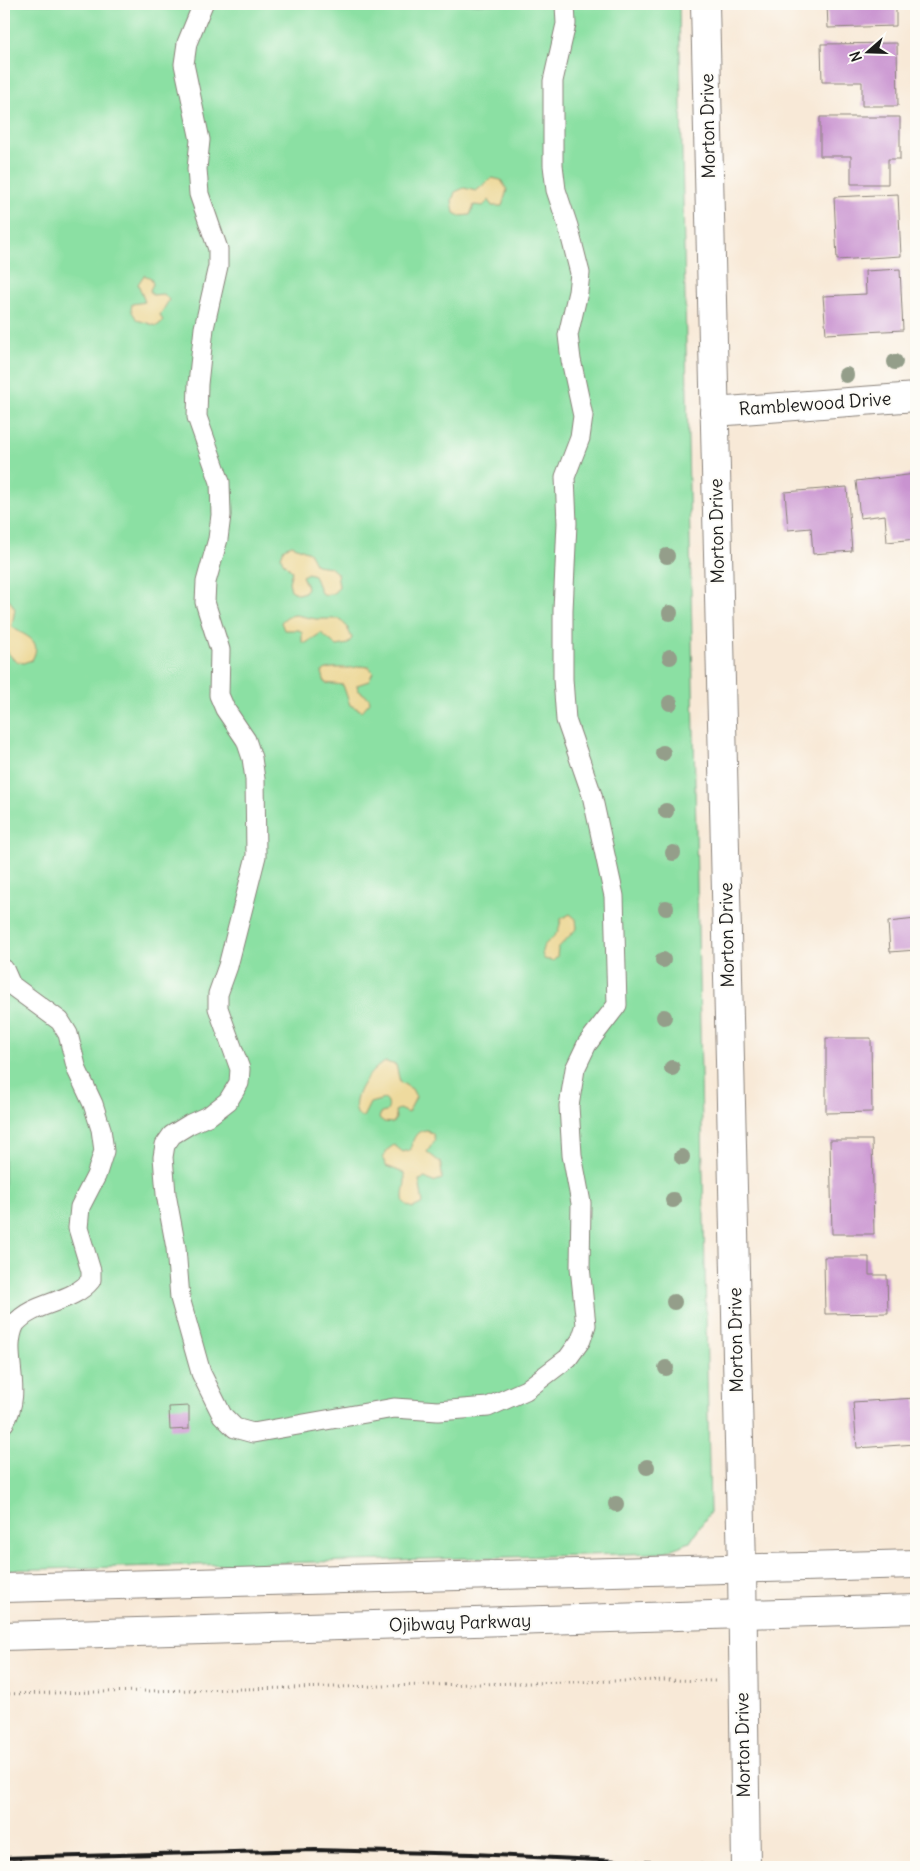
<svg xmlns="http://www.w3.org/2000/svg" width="920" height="1871" font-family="Delius,sans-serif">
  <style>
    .green { fill: #8be0a3; stroke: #547e60 }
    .sand { fill: #eeda9e; stroke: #857b5d }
    .building { fill: #c993d0 }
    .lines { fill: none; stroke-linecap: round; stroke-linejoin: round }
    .lane-casing { stroke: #8a827a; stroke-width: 21 }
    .street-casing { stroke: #8a827a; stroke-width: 30 }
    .secondary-casing { stroke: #8a827a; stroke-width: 30 }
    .path { stroke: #8a827a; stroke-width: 3; stroke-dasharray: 1 4; stroke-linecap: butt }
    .lane { stroke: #fff; stroke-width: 19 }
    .street { stroke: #fff; stroke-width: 28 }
    .secondary { stroke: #fff; stroke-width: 28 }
    .rail { stroke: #1c1c1c; stroke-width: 4 }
    .tree { fill: #949e8a }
    .labels { text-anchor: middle; stroke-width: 4; stroke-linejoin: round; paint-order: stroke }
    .street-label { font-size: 18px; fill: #1c1c1c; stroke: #fdfcf7 }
  </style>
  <rect width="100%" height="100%" fill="#fdfcf7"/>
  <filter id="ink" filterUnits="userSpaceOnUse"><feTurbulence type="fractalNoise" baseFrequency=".02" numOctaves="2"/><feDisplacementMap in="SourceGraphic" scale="10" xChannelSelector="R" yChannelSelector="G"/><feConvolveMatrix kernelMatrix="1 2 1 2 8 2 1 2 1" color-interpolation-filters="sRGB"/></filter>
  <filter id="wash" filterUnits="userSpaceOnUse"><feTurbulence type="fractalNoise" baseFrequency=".0096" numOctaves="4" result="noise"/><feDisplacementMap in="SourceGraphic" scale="20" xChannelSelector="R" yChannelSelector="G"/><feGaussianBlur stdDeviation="1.12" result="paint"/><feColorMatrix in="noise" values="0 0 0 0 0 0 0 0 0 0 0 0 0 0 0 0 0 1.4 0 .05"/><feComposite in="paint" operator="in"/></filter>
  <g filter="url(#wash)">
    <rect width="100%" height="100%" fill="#f8e9d7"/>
    <path class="green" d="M4 4H679L710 1512 690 1542 662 1553 4 1570Z"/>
    <g class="sand">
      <path d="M492 178 501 180 507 190 502 206H492L489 200 483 206 474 205 470 215 460 216 454 213 452 201 455 192 464 188 476 191Z"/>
      <path d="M144 275 151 278 153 284 150 290 152 295 164 294 169 300 160 315 163 321 157 326 137 320 131 310 132 304 145 302 138 284Z"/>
      <path d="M292 545 309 552 316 565 330 567 337 573 339 586C336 593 329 597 321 593L314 575 308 573 302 576 307 587 305 592 298 594 291 590 289 582 292 571 283 562 281 557 284 548Z"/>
      <path d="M4 579 7 596 15 609 12 626C20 636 45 637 32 660L23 663 15 661 4 648Z"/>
      <path d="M296 615 316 619H340L347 627 352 638 348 644 337 646 321 633 306 643 302 642V632L299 630H284L281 622 288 616Z"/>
      <path d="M360 666 369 667 373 672 369 681 357 685 358 690 369 698 370 702 362 711 350 705 343 685 325 683 322 672C329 664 348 671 360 666Z"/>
      <path d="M570 914 576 919 577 928 558 948 557 957 553 961 544 959C538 946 548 943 555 935 559 931 560 925 561 919Z"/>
      <path d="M386 1062 396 1065 400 1082 412 1089 416 1097 408 1113 399 1109 395 1111 396 1118 393 1123 384 1122 379 1118 381 1113 386 1112C390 1108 389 1101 384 1099L370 1103 363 1117 359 1116C346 1101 372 1066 386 1062Z"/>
      <path d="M427 1130 433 1134 435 1140 427 1152 441 1163 442 1179 433 1182 425 1178 419 1180 423 1203 413 1208C394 1203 409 1186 404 1173L386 1166 383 1159 387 1150 394 1145 403 1152 410 1150C413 1140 415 1130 427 1130Z"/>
    </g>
    <g id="blocks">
      <g class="building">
        <path d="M827 4H896V26L828 28Z"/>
        <path d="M897 43 898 106H862V82H822L821 44Z"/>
        <path d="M820 117H900V159H888V184H851V156H820Z"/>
        <path d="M898 194 901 256 837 260 834 197Z"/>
        <path d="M900 269 903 330 826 334 823 296 866 294 865 271Z"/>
        <path d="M916 474V539L887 542 885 515 860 518 856 481Z"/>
        <path d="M847 487 852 551 813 554 811 528 788 530 785 492Z"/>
        <path d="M916 919V950L890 952 888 922Z"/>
        <path d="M826 1038H871L872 1112 826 1113Z"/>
        <path d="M830 1140H872L874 1234H832Z"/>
        <path d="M824 1257H869V1275H887L888 1313 825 1314Z"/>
        <path d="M916 1398V1444L857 1448 853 1402Z"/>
        <path d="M189 1406V1429L170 1430 169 1407Z"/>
      </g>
    </g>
  </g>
  <g filter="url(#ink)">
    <use href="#blocks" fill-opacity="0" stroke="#8a827a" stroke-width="1"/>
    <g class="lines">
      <g class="lane-casing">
        <g id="lane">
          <path d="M203 4 187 43 184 64 200 140 197 169 199 194 218 249V266L204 328 198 384 197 417 220 482 221 515 218 539 206 582 205 602 220 650 219 695 225 709 246 740 252 758 255 779 256 856 228 966 218 994V1008L240 1069 239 1083 228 1101 210 1115 190 1124 172 1135 165 1145 163 1157 166 1194 176 1248 180 1298 201 1373 222 1415 235 1428 253 1433 394 1408 438 1411 488 1407 526 1390 568 1358 581 1340 586 1325 580 1267 581 1203 572 1155 569 1106 575 1069 587 1044 617 1005 614 896 592 795 566 720 563 679V610L567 523 565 477 580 438 583 416 571 360 568 335 578 292 580 273 568 226 556 190 553 165V81L566 24 565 4"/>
          <path d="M4 969 11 985 60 1021 68 1034 77 1070 93 1104 101 1129 104 1151 96 1176 80 1207 78 1228 91 1271V1280C72 1304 34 1301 15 1324 0 1354 25 1390 4 1423"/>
        </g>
      </g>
      <g class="street-casing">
        <path id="street" d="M714 412 916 397"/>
      </g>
      <g class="secondary-casing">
        <g id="secondary">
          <path d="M705 4 742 1568 746 1867"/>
          <path d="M4 1588 916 1564"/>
          <path d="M4 1636 916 1609"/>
        </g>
      </g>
      <path class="path" d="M4 1694 667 1680 715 1681"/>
      <use href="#lane" class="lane"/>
      <use href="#street" class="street"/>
      <use href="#secondary" class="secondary"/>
      <path class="rail" d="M4 1858 315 1850 472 1854 746 1867"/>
    </g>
    <g class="tree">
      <circle cx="895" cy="362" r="8"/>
      <circle cx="846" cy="375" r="8"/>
      <circle cx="667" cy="556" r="8"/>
      <circle cx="670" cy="613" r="8"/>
      <circle cx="670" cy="657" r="8"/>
      <circle cx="670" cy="703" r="8"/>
      <circle cx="663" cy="753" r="8"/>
      <circle cx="666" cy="811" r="8"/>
      <circle cx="673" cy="853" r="8"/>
      <circle cx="666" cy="908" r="8"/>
      <circle cx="663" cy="960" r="8"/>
      <circle cx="664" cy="1017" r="8"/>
      <circle cx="672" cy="1068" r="8"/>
      <circle cx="682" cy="1157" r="8"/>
      <circle cx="673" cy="1200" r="8"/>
      <circle cx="674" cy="1302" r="8"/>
      <circle cx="666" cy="1368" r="8"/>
      <circle cx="647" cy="1467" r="8"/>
      <circle cx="616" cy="1504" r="8"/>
    </g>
  </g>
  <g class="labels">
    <g class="street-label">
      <text transform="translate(708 126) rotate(-91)" y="6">Morton Drive</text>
      <text transform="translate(815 404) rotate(-4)" y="6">Ramblewood Drive</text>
      <text transform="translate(717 531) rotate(-91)" y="6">Morton Drive</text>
      <text transform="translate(727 935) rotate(-91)" y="6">Morton Drive</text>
      <text transform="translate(736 1340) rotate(-91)" y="6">Morton Drive</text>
      <text transform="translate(460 1623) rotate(-2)" y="6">Ojibway Parkway</text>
      <text transform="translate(743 1745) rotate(-91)" y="6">Morton Drive</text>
    </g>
  </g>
  <rect width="920" height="1871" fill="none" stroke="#fdfcf7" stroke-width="20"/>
  <g transform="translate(868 52) rotate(250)" stroke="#fdfcf7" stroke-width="4" paint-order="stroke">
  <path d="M0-4L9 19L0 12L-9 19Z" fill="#1c1c1c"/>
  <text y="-8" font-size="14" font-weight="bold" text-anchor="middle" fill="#1c1c1c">N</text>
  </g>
</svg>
